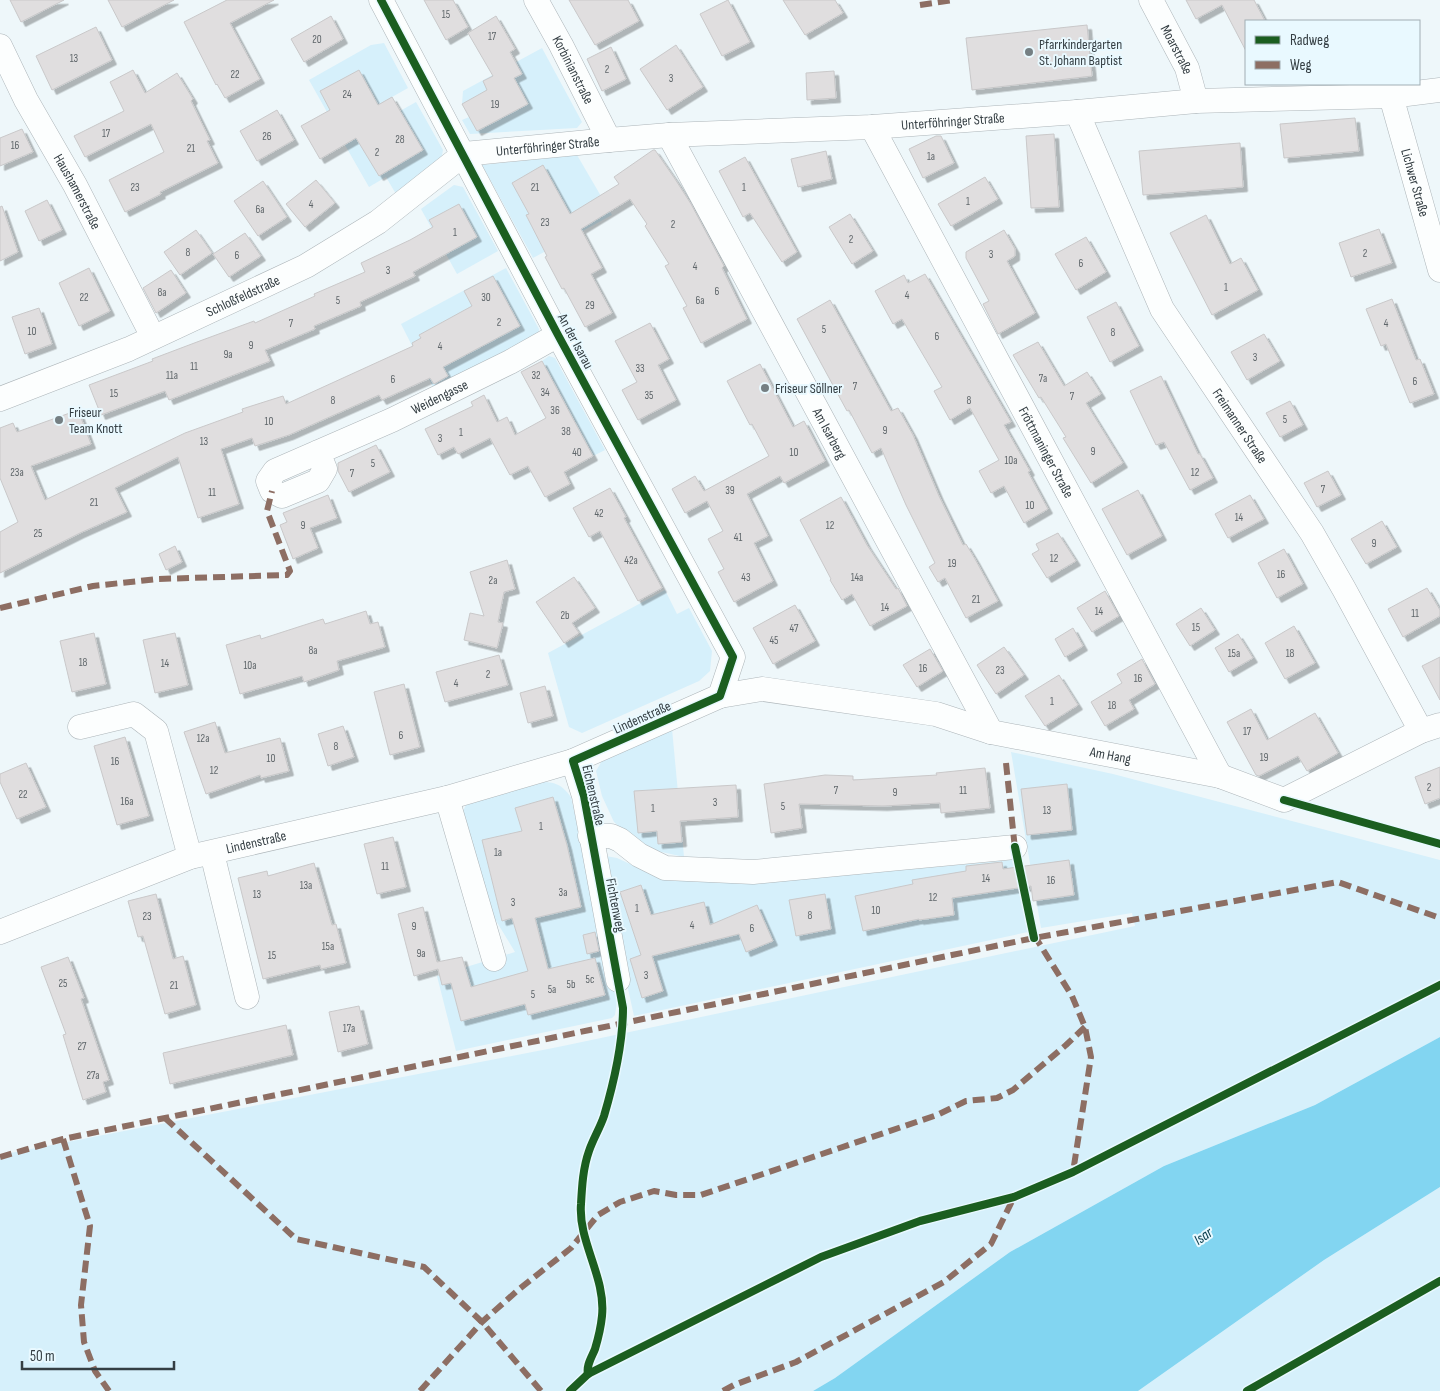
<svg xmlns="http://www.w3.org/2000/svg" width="1440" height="1391" font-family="'Sofia Sans Condensed',sans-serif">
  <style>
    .green { fill: #d6f0fb }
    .water { fill: #82d5f1 }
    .building { fill: #e0dedf; stroke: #c9c8c9; filter: url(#shadow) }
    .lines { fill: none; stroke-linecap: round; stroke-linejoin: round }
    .minor-casing { stroke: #adb5b9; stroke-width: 25 }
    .minor { stroke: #fcfefe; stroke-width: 24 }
    .quiet { stroke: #8d6e63; stroke-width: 6; stroke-dasharray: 12 6; stroke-linecap: butt }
    .cycleway-casing { stroke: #e9f9ff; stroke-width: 11 }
    .cycleway { stroke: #1b5e20; stroke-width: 8 }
    .poi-dot { fill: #757f83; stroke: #e9f9ff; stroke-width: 2 }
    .labels { text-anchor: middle; stroke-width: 4; stroke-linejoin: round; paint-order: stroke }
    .number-label { font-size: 11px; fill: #5f666a }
    .poi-label { font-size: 14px; fill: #343e43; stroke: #e9f9ff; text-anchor: start }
    .street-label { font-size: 14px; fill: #343e43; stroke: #e9f9ff }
    .water-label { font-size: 15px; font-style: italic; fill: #0a3e4e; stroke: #e9f9ff }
  </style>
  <defs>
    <filter id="shadow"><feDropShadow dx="4.5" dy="4.5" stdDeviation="0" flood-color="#0004"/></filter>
  </defs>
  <rect width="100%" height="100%" fill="#eef7fa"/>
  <g class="green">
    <path d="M384 43 408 88 392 97 400 111 416 102 443 150 441 161 396 194 386 177 369 187 345 145 355 139 345 123 336 128 309 80 371 45Z"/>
    <path d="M542 48 582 122 577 128 470 134 462 120 469 117 462 104 463 91Z"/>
    <path d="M577 155 612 215 533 258 482 165Z"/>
    <path d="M454 185 463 187 498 251 457 274 421 209Z"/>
    <path d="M506 268 539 329 538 336 435 391 401 324Z"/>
    <path d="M549 356 555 358 605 450 593 456 542 361Z"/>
    <path d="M665 590 677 614 689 608 712 651 710 671 699 681 582 733 569 727 548 653Z"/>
    <path d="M672 729 684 857 644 848 614 822 602 796 596 771 603 759Z"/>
    <path d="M1011 752 1113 774 1440 860V1037L1315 1105 1164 1166 1010 1252 835 1378 813 1391H0V1155L558 1047 1135 926 1132 913 1041 928Z"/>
    <path d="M539 782C556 782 561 784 571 797L617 1002 615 1015 612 1018 456 1051 437 976 515 952 487 906 461 815 467 803Z"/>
    <path d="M606 856 617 858 656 876 771 882 1012 860 1028 932 634 1016 601 866Z"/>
    <path d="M1440 1187V1391H1138L1324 1260Z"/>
  </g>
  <path class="water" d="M1440 1037V1187L1324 1260 1138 1391H813L835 1378 1010 1252 1164 1166 1315 1105Z"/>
  <g class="building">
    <path d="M10 0H64L21 22Z"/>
    <path d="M108 0H174L122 27Z"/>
    <path d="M227 0H274L230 23 260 79 225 98 217 84 216 85 184 22Z"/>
    <path d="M424 0H453L468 27 446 40Z"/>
    <path d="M569 0H628L639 21 595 45Z"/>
    <path d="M728 0 750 42 722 56 700 14Z"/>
    <path d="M783 0H835L843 13 805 35Z"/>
    <path d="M1186 0H1254L1265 21H1246V51L1222 5 1196 19Z"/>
    <path d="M331 16 343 39 304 62 291 39Z"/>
    <path d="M496 16 515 49 510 52 522 74 514 78 528 104 477 131 462 104 487 90 483 81 493 76 468 33Z"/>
    <path d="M1087 25 1092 76 972 90 966 38Z"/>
    <path d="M96 27 112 60 52 90 36 56Z"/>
    <path d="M676 45 703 87 667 110 640 69Z"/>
    <path d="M611 47 626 79 602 91 587 59Z"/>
    <path d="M133 70 145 93 177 73 193 99 191 101 210 140 207 141 218 163 160 192 161 194 125 212 109 180 164 152 151 124 85 157 74 136 124 111 110 82Z"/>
    <path d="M359 70 378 105 392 97 423 150 379 176 356 138 320 159 301 126 330 110 320 91Z"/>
    <path d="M834 71 836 98 807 100 806 73Z"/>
    <path d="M277 110 294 140 257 161 240 131Z"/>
    <path d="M1355 118 1359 151 1284 158 1280 124Z"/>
    <path d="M22 129 33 152 0 166V138Z"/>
    <path d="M1054 134 1059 207 1031 208 1026 136Z"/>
    <path d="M936 136H941L954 163 923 178 909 149Z"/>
    <path d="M1240 143 1243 187 1143 195 1139 151Z"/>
    <path d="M653 150H655L675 179 691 204 724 266 722 268 747 319 701 343 683 308 687 306 665 266 669 264 645 226 647 224 630 199 581 229 602 268 591 274 612 313 585 327 564 288 562 289 545 257 547 256 526 215 529 214 512 183 543 165 570 214 619 184 614 177Z"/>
    <path d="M826 151 832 179 798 187 791 159Z"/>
    <path d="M745 157 797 252 782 262 750 213 743 217 719 171Z"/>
    <path d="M985 177 998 199 951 226 938 204Z"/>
    <path d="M316 180 335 203 305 227 286 204Z"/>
    <path d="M263 181 287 217 258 236 234 201Z"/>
    <path d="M47 200 62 230 39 241 25 211Z"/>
    <path d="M459 204 477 237 413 272 415 276 360 302 361 306 314 326 315 329 265 350 270 361 169 400 165 391 101 415 89 385 153 361 152 359 197 342 254 321 255 323 315 296 314 294 365 272 361 263 410 240 433 227 429 220Z"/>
    <path d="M2 206 18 252 0 261V207Z"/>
    <path d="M850 214 873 251 852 264 829 227Z"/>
    <path d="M1206 215 1230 264 1241 258 1258 290 1212 315 1170 233Z"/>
    <path d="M1379 229 1392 263 1351 277 1339 243Z"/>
    <path d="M196 230 212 253 180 275 164 252Z"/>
    <path d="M1004 230 1015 249V256L1007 261 1035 313 998 334 983 304 989 301 966 258V252Z"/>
    <path d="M245 233 261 256 229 277 213 254Z"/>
    <path d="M1086 237 1106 272 1076 290 1055 254Z"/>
    <path d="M89 268 110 311 79 326 59 283Z"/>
    <path d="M171 270 186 293 156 313 143 288Z"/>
    <path d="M925 274 1011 422 1004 425 1030 471 1028 472 1048 509 1024 523 1004 486 991 493 979 471 999 460 970 408 950 420 934 391 942 387 902 319 893 324 875 291 904 275 908 283Z"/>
    <path d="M493 276 520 326 443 367 448 376 434 384 430 378 382 400 379 395 289 435 255 446 252 438 221 449 239 504 198 518 178 457 115 488 127 512 80 533 0 573V532L18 522 0 478V428L13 423 17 432 78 410 91 444 31 466 45 500 185 433 243 412 242 409 283 396 286 404 413 346 412 343 421 338 419 335 472 306 464 291Z"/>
    <path d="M1392 299 1416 360 1420 359 1434 394 1410 403 1386 344 1381 346 1366 309Z"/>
    <path d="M830 300 891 411 898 408 913 435 939 496 963 545 966 544 975 559 998 601 966 618 945 578 938 582 929 567 935 563 906 505 881 448 872 453 849 410 847 411 797 319Z"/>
    <path d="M1116 302 1139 346 1110 362 1087 317Z"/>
    <path d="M39 308 52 344 25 354 12 317Z"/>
    <path d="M650 323 669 359 658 365 676 400 638 420 622 390 637 382 615 341Z"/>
    <path d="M1264 334 1280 361 1247 380 1231 352Z"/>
    <path d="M1038 342 1064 386 1087 372 1101 394 1086 403 1123 463 1091 483 1063 438 1066 437 1041 397 1039 398 1013 355Z"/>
    <path d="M542 361 593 456 564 472 570 484 545 497 528 466 510 475 490 438 458 454 454 447 438 455 425 429 473 406 471 402 484 395 497 422 507 417 515 435 546 418 521 372Z"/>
    <path d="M760 364 793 427 804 421 825 461 784 483 780 476 747 494 768 536 754 543 773 581 734 602 718 572 724 569 708 539 723 531 707 501 685 513 672 489 695 476 704 491 769 456 752 424 750 425 727 381Z"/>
    <path d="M1161 376 1198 454H1200L1213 478 1190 490 1164 442 1156 445 1130 391Z"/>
    <path d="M1290 401 1303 425 1280 437 1266 413Z"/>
    <path d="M376 445 390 472 349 492 338 471V463Z"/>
    <path d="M1328 471 1341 495 1317 507 1304 483Z"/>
    <path d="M610 488 626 517 624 518 662 588 638 601 600 531 589 537 573 508Z"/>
    <path d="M1138 490 1162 536 1127 555 1102 509Z"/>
    <path d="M328 495 337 518 310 528 318 548 293 559 280 525 287 522 283 513Z"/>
    <path d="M1250 495 1264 519 1228 538 1215 514Z"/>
    <path d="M841 497 867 545 896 589 898 588 907 606 870 626 852 594 842 600 830 580 831 579 800 520Z"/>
    <path d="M1382 521 1397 547 1366 564 1351 539Z"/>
    <path d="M1058 533 1076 561 1047 578 1032 554 1039 550 1036 544Z"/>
    <path d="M175 546 182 562 166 570 159 554Z"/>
    <path d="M1284 549 1303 584 1277 598 1258 563Z"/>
    <path d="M507 560 515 589 504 592 498 622 503 623 497 648 464 640 470 613 484 616 470 572Z"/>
    <path d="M574 577 595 608 572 623 579 633 564 643 536 602Z"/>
    <path d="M1427 588 1440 610V616L1403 637 1388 609Z"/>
    <path d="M1105 591 1119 616 1092 632 1077 608Z"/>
    <path d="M795 605 815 641 773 664 753 628Z"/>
    <path d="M1201 608 1215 630 1190 646 1176 624Z"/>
    <path d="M366 611 370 624 378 622 385 647 337 661 339 670 304 682 302 676 240 694 226 645 260 635 261 639 323 619 325 624Z"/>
    <path d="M1294 626 1315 663 1285 679 1265 643Z"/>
    <path d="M1073 628 1083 646 1065 657 1055 639Z"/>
    <path d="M94 633 106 684 72 692 60 641Z"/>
    <path d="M175 633 188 685 155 693 143 640Z"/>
    <path d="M1238 634 1253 658 1229 672 1215 648Z"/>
    <path d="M1004 647 1024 675 996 694 977 665Z"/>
    <path d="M930 649 943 671 917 687 903 665Z"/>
    <path d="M499 655 508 685 445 702 436 672Z"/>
    <path d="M1440 657V700L1422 666Z"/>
    <path d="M1142 659 1155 684 1129 700 1134 709 1105 726 1091 702 1122 683 1117 674Z"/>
    <path d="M1059 675 1078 705 1045 726 1025 696Z"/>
    <path d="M404 684 420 747 390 755 374 692Z"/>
    <path d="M545 686 553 716 528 723 520 693Z"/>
    <path d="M1251 709 1267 740 1315 713 1338 753 1307 771 1298 756 1259 776 1256 775 1227 722Z"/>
    <path d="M215 722 225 753 280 738 289 771 261 778 260 775 206 794 184 732Z"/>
    <path d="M343 726 354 757 328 766 318 734Z"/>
    <path d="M125 737 149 816 117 825 94 746Z"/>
    <path d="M26 763 46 807 17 819 0 782V774Z"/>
    <path d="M1440 767V798L1425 804 1415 777Z"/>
    <path d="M985 768 990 808 941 813 940 803 883 806 799 804 802 828 771 833 764 784 825 775 853 776V780L937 775 936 773Z"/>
    <path d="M1067 784 1072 830 1027 835 1021 789Z"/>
    <path d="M736 785 738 817 680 821 682 842 658 844 657 831 638 833 634 791Z"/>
    <path d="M553 797 567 845 581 907 535 918 548 969 595 958 605 995 528 1015 525 1004 461 1021 451 983 442 985 438 969 414 976 398 914 423 907 437 962 462 957 471 987 528 971 512 918 502 921 482 840 522 831 515 808Z"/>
    <path d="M393 837 406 887 377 894 364 844Z"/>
    <path d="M1069 860 1074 895 1033 901 1031 886 952 898 954 915 919 920V919L863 931 855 896 913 884 912 880 966 871V866L1002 862 1003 869Z"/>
    <path d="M314 863 332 925 336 924 346 963 321 969 320 965 263 979 238 878 267 871 268 876Z"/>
    <path d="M641 885 651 915 704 902 710 925 757 905 773 941 746 952 739 934 652 956 663 991 642 998 630 959 641 955 620 892Z"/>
    <path d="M156 894 173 959 183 956 196 1005 165 1014 143 936 138 937 128 901Z"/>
    <path d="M825 894 831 929 796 936 789 900Z"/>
    <path d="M595 932 599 951 587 954 583 935Z"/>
    <path d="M68 957 84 998 81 999 109 1080 103 1082 106 1092 83 1100 63 1035 66 1034 41 967Z"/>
    <path d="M359 1006 368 1044 338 1052 329 1012Z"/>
    <path d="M286 1025 293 1055 170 1084 163 1053Z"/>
  </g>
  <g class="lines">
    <g class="minor-casing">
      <g id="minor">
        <path d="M381 0 558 335 733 657 720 696"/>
        <path id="s1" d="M536 0 561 45 609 140"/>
        <path id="s2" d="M1151 0 1187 68 1196 101"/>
        <path id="s3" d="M0 46 26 100 75 185 153 337"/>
        <path id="s4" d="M1391 96 1440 270"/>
        <path id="s5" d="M1077 112 1162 309 1312 533 1344 589 1421 731"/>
        <path id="s6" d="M872 127 1220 776"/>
        <path id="s7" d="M669 135 991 732"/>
        <path id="s8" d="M0 399 129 349 306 266 378 222 464 154 609 140 669 135 872 127 1077 112 1196 101 1391 96 1440 90"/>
        <path id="s9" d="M318 452 325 469 318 481 282 496 272 491 268 481 275 471 392 420 510 362 558 335"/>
        <path d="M80 727 134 714 156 731 190 857"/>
        <path d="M573 761 584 796 618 980"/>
        <path d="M447 798 494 959"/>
        <path d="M590 836H611L620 840 639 855 665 868 753 872 1015 847"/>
        <path d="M212 853 247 997"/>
        <path id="s10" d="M0 932 190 857 447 798 573 761 720 696 762 689 936 714 991 732 1220 776 1284 800 1421 731 1440 725"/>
      </g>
    </g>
    <use href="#minor" class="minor"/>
    <g class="quiet">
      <path d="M920 5 954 0"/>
      <path d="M0 608 93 586 158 579 287 575 290 571 267 511 272 491"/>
      <path d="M1006 763 1015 849"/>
      <path d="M1034 935 1072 996 1085 1027 1091 1057 1073 1172"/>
      <path d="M165 1118 296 1239 424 1267 482 1322 541 1391"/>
      <path d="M63 1139 90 1226 81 1305 84 1342 95 1371 109 1391"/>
      <path d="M0 1157 63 1139 165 1118 1034 938 1338 882 1440 918"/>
      <path d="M420 1391 482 1322 518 1290 571 1248 598 1215 620 1202 654 1191 676 1195H701L937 1115 966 1101 997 1098 1013 1090 1066 1045 1085 1027"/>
      <path d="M723 1391 734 1385 796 1362 944 1282 991 1244 1014 1197"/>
    </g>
    <g class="cycleway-casing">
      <g id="cycleway">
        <path d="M381 0 558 335 733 657 720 696 573 761 584 796 623 1008C623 1044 614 1082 604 1116 600 1128 593 1139 589 1151 583 1168 582 1186 581 1204 578 1242 606 1277 602 1316 601 1326 598 1339 595 1349 592 1357 586 1365 588 1374"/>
        <path d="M1284 800 1440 844"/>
        <path d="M1015 847 1034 938"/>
        <path d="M570 1391 588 1374 821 1257 920 1221 1014 1197 1073 1172 1440 985"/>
        <path d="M1247 1391 1440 1281"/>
      </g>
    </g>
    <use href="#cycleway" class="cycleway"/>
  </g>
  <g class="poi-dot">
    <circle cx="1029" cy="52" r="5"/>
    <circle cx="765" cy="388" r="5"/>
    <circle cx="59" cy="420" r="5"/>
  </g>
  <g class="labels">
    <g class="number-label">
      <text x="446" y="18">15</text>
      <text x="492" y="40">17</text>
      <text x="317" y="43">20</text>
      <text x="74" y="62">13</text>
      <text x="607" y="73">2</text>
      <text x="235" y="78">22</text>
      <text x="671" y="82">3</text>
      <text x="347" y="98">24</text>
      <text x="495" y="108">19</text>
      <text x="106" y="137">17</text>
      <text x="267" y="140">26</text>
      <text x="400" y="143">28</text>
      <text x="15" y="149">16</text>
      <text x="191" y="152">21</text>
      <text x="377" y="156">2</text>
      <text x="931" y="160">1a</text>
      <text x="135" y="191">23</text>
      <text x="535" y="191">21</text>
      <text x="744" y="191">1</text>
      <text x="968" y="205">1</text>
      <text x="311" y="208">4</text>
      <text x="260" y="213">6a</text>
      <text x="545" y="226">23</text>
      <text x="673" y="228">2</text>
      <text x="455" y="236">1</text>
      <text x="851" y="243">2</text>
      <text x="188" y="256">8</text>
      <text x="1365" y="257">2</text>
      <text x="991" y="258">3</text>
      <text x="237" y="259">6</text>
      <text x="1081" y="267">6</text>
      <text x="695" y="270">4</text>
      <text x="388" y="274">3</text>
      <text x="1226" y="291">1</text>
      <text x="717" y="295">6</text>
      <text x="162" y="296">8a</text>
      <text x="907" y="299">4</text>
      <text x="84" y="301">22</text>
      <text x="486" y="301">30</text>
      <text x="338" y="304">5</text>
      <text x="700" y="304">6a</text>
      <text x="590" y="309">29</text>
      <text x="499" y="326">2</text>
      <text x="291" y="327">7</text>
      <text x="1386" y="327">4</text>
      <text x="824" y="333">5</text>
      <text x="32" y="335">10</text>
      <text x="1113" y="336">8</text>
      <text x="937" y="340">6</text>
      <text x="251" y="349">9</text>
      <text x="440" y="350">4</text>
      <text x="228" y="358">9a</text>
      <text x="1255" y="361">3</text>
      <text x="194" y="370">11</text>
      <text x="640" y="372">33</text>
      <text x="172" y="379">11a</text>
      <text x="536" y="379">32</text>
      <text x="1043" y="382">7a</text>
      <text x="393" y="383">6</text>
      <text x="1415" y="385">6</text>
      <text x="855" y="390">7</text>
      <text x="545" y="396">34</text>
      <text x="114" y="397">15</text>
      <text x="649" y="399">35</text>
      <text x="1072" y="400">7</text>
      <text x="333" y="404">8</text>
      <text x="969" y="404">8</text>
      <text x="555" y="414">36</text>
      <text x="1285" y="423">5</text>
      <text x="269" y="425">10</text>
      <text x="885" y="434">9</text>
      <text x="566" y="435">38</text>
      <text x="461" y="436">1</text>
      <text x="440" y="442">3</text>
      <text x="204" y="445">13</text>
      <text x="1093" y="455">9</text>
      <text x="577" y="456">40</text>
      <text x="794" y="456">10</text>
      <text x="1011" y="464">10a</text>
      <text x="373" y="467">5</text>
      <text x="17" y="476">23a</text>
      <text x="1195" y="476">12</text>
      <text x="352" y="477">7</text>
      <text x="1323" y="493">7</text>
      <text x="730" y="494">39</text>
      <text x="212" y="496">11</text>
      <text x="94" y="506">21</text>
      <text x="1030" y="509">10</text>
      <text x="599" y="517">42</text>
      <text x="1239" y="521">14</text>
      <text x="303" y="529">9</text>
      <text x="830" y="529">12</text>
      <text x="38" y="537">25</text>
      <text x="738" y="541">41</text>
      <text x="1374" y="547">9</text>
      <text x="1054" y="562">12</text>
      <text x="631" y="564">42a</text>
      <text x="952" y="567">19</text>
      <text x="1281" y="578">16</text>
      <text x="746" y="581">43</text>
      <text x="857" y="581">14a</text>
      <text x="493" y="584">2a</text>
      <text x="976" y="603">21</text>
      <text x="885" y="611">14</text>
      <text x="1099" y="615">14</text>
      <text x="1415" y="617">11</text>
      <text x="565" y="619">2b</text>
      <text x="1196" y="631">15</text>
      <text x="794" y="632">47</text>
      <text x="774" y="644">45</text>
      <text x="313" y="654">8a</text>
      <text x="1234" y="657">15a</text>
      <text x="1290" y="657">18</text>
      <text x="83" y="666">18</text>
      <text x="165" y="667">14</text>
      <text x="250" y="669">10a</text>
      <text x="923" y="672">16</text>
      <text x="1000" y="674">23</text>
      <text x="488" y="678">2</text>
      <text x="1138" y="682">16</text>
      <text x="456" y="687">4</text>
      <text x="1052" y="705">1</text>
      <text x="1112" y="709">18</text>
      <text x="1247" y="735">17</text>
      <text x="401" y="739">6</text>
      <text x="203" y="742">12a</text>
      <text x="336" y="750">8</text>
      <text x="1264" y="761">19</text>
      <text x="271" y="762">10</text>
      <text x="115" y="765">16</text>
      <text x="214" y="774">12</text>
      <text x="1429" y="791">2</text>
      <text x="836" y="794">7</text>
      <text x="963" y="794">11</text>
      <text x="895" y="796">9</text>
      <text x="23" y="798">22</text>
      <text x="127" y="805">16a</text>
      <text x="715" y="806">3</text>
      <text x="783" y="810">5</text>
      <text x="653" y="812">1</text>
      <text x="1047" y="814">13</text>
      <text x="541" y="830">1</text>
      <text x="498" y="856">1a</text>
      <text x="385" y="870">11</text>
      <text x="986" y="882">14</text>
      <text x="1051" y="884">16</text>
      <text x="306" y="889">13a</text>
      <text x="563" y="896">3a</text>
      <text x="257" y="898">13</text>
      <text x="933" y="901">12</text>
      <text x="513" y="906">3</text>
      <text x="637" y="912">1</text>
      <text x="876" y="914">10</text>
      <text x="810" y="919">8</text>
      <text x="147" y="920">23</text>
      <text x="692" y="929">4</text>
      <text x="414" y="930">9</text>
      <text x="752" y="932">6</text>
      <text x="328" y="950">15a</text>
      <text x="421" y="957">9a</text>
      <text x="272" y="959">15</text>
      <text x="646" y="979">3</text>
      <text x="590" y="983">5c</text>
      <text x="63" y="987">25</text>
      <text x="571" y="988">5b</text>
      <text x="174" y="989">21</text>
      <text x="552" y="993">5a</text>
      <text x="533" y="998">5</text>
      <text x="349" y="1032">17a</text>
      <text x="82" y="1050">27</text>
      <text x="93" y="1079">27a</text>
    </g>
    <g class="poi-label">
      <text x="1039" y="49">Pfarrkindergarten<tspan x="1039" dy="16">St. Johann Baptist</tspan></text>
      <text x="775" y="393">Friseur Söllner</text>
      <text x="69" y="417">Friseur<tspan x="69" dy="16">Team Knott</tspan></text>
    </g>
    <g class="street-label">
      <text dy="5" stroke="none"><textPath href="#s2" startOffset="56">Moarstraße</textPath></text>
      <text dy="5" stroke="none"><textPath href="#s1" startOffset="79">Korbinianstraße</textPath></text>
      <text dy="5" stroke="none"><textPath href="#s8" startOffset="1018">Unterföhringer Straße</textPath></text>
      <text dy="5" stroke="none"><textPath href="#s8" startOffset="612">Unterföhringer Straße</textPath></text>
      <text dy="5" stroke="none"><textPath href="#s4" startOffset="90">Lichwer Straße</textPath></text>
      <text dy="5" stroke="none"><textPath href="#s3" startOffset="165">Haushamerstraße</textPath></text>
      <text dy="5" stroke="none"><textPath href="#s8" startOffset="264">Schloßfeldstraße</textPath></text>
      <text transform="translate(576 341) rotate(62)" y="5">An der Isarau</text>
      <text dy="5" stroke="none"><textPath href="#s9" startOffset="286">Weidengasse</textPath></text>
      <text dy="5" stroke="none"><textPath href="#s5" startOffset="355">Freimanner Straße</textPath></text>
      <text dy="5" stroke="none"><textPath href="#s7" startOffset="339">Am Isarberg</textPath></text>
      <text dy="5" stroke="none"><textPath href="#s6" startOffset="369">Fröttmaninger Straße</textPath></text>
      <text transform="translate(642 717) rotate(-24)" y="5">Lindenstraße</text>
      <text dy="5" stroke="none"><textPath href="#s10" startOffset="1158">Am Hang</textPath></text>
      <text transform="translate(594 795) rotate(77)" y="5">Eichenstraße</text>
      <text dy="5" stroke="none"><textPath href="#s10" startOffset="272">Lindenstraße</textPath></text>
      <text transform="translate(616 905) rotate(79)" y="5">Fichtenweg</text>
    </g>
    <g class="water-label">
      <text transform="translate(1203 1236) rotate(-35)" y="5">Isar</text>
    </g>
  </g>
  <rect x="1245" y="20" width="175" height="65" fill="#e9f9ff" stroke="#a1aeb4"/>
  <rect x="1255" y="36" width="25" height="8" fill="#1b5e20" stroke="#a1aeb4"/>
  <text x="1290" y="45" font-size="15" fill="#343e43">Radweg</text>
  <rect x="1255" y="61" width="25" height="8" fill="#8d6e63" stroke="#a1aeb4"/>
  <text x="1290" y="70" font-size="15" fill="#343e43">Weg</text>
  <path d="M22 1361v8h152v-8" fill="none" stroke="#343e43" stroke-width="2.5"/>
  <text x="30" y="1361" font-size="15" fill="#343e43" stroke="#e9f9ff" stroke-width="4" paint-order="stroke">50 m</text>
</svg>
